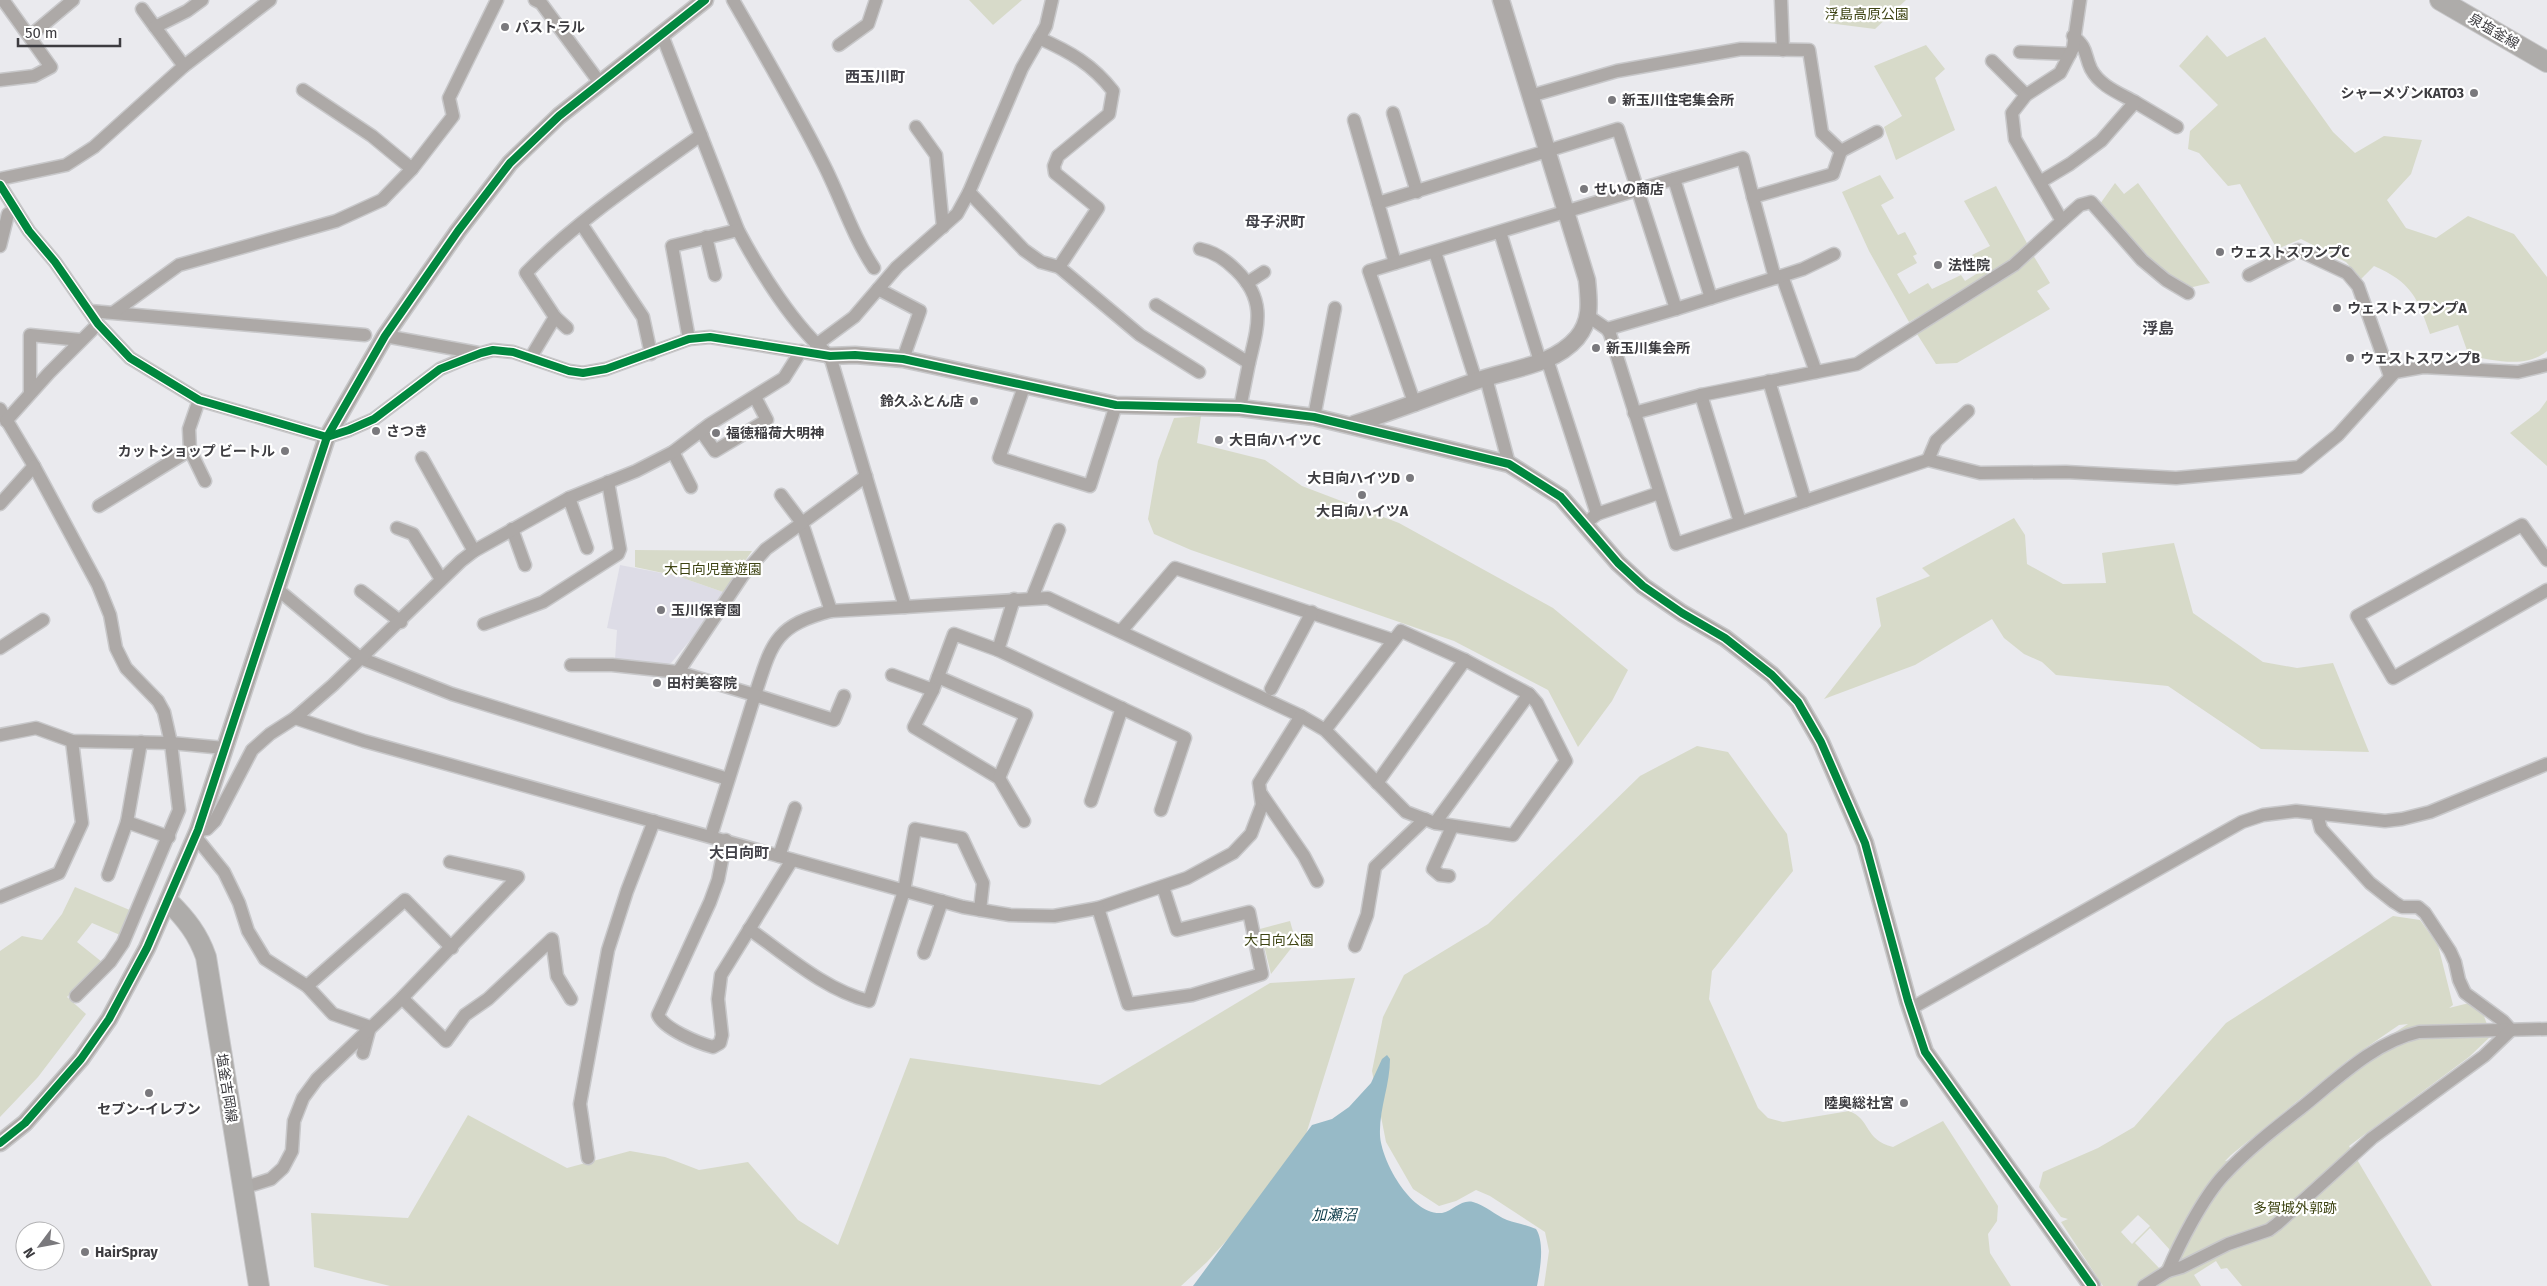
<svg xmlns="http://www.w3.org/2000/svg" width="2547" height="1286" font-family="'Fira Sans','Noto Sans JP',sans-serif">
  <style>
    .built { fill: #dddce6 }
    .green { fill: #d7dac9; fill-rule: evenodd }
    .water { fill: #97bac7 }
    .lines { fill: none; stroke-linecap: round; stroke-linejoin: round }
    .minor-casing { stroke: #c8c8ca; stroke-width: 15 }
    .tertiary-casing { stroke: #c8c8ca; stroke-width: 19 }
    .primary-casing { stroke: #c8c8ca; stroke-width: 22 }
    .minor { stroke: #ada9a7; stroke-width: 12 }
    .tertiary { stroke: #ada9a7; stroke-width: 16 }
    .primary { stroke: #aeacaa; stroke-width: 20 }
    .cycleway-casing { stroke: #fff; stroke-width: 11 }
    .cycleway { stroke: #00873e; stroke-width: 8 }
    .poi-dot { fill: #7a797d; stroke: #fff; stroke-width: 2 }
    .labels { text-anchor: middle; stroke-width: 4.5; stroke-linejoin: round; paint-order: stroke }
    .park-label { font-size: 14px; fill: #3e4413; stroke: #fff }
    .poi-label { font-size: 14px; font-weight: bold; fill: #3d3c40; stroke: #fff; text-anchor: start }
    .street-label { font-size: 14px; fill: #3d3c40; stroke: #fff }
    .neighbourhood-label { font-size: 15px; font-weight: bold; fill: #434249; stroke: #fff }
    .water-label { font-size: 15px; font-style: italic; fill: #0f3d4a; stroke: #fff }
    .quarter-label { font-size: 16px; font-weight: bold; fill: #434249; stroke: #fff }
  </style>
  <rect width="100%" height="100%" fill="#eaeaee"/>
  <path class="built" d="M620 565 677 576 723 592 692 638 671 663 665 665 615 659 617 630 607 628Z"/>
  <g class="green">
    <path d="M969 0H1022L993 25Z"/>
    <path d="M1830 0H1906L1875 29 1828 23Z"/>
    <path d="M2207 35 2227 57 2265 37 2333 132 2355 153 2384 136 2422 140 2411 174 2387 200 2406 228 2436 238 2468 216 2514 234 2547 277V351C2526 369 2494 360 2469 356L2458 325 2430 334C2418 298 2411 282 2374 266L2361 279 2346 262 2301 239 2277 249 2240 184 2228 186 2199 153 2188 149 2190 131 2218 105 2179 66Z"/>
    <path d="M1926 45 1945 69 1935 78 1955 130 1896 160 1884 127 1902 116 1874 66Z"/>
    <path d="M1880 175 1894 198 1881 205 1898 235 1905 232 1917 254 1913 256 1917 263 1897 274 1909 294 1928 283 1932 289 1961 275 1965 281 1981 271 1972 255 1990 246 1964 201 1996 186 2029 247 1990 276 1909 322 1869 251 1842 192Z"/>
    <path d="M2115 183 2124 194 2138 183 2210 283 2193 287 2183 286 2145 257 2100 204Z"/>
    <path d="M2033 255 2050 283 2037 291 2050 309 1957 363 1936 364 1917 334 2019 269Z"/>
    <path d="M2547 400V466L2510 433 2539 411Z"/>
    <path d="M1201 416 1197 443 1265 460 1302 486 1399 523 1553 608 1628 670 1612 701 1578 747 1548 690 1454 641 1191 550 1154 534 1148 519 1158 461 1174 418Z"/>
    <path d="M2014 518 2025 535 2027 564 2063 584 2106 583 2102 553 2174 543 2193 613 2263 662 2297 668 2333 663 2369 752 2261 749 2168 686 2056 675 2042 662 2024 654 2004 638 1992 619 1915 665 1824 699 1881 626 1876 598 1930 576 1922 568Z"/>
    <path d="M635 550 752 551 723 592 677 576 635 567Z"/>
    <path d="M1697 746 1728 752 1787 834 1793 871 1712 971 1709 999 1758 1108 1768 1118 1783 1122 1849 1111C1871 1119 1864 1140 1893 1147L1943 1121 1998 1206 1997 1221 1988 1234 1990 1253 2011 1286H1544L1549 1251 1545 1232 1490 1196 1476 1190 1456 1201 1439 1206 1413 1189 1386 1142 1372 1071 1383 1017 1404 975 1488 924 1640 776Z"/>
    <path d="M75 887 132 911 120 935 92 923 77 942 102 962 67 997 86 1014 38 1077 0 1117V951L22 936 42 940 62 914Z"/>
    <path d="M2393 916 2420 920 2438 945 2453 1005 2449 1008 2469 1003 2484 1016 2491 1036 2469 1057 2349 1146 2432 1286H2242L2227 1268 2221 1269 2216 1261 2194 1275 2201 1286H2103L2061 1222 2068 1219 2061 1217 2039 1187 2043 1172 2098 1148 2134 1127 2226 1023ZM2408 1024 2342 1066 2231 1160 2225 1161 2231 1155 2348 1060 2399 1025ZM2138 1215 2150 1226 2132 1244 2121 1232ZM2150 1228 2170 1250 2160 1269 2135 1243Z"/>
    <path d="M1290 921 1296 942 1271 974 1260 929Z"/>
    <path d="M1355 978 1297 1163 1207 1262 1181 1286H390L314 1267 311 1213 408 1218 468 1115 567 1168 630 1151 665 1157 699 1170 748 1162 798 1220 838 1245 910 1058 1100 1085 1270 983Z"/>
  </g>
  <path class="water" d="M1387 1055 1390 1059C1390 1085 1379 1109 1380 1135 1381 1160 1411 1216 1442 1213 1453 1211 1461 1199 1473 1202 1485 1205 1495 1215 1507 1220 1516 1223 1527 1225 1536 1229 1545 1243 1540 1270 1537 1286H1193L1312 1125 1332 1119 1349 1107 1371 1083 1382 1059Z"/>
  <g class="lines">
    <g class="minor-casing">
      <g id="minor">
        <path d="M535 0 541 3 600 83"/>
        <path d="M733 0C764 54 795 107 823 163 841 198 852 235 874 268"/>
        <path d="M1781 0 1783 50"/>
        <path d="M142 9 155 27"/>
        <path d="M662 35 738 230C759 270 795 328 830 356L905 607 1048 598 1301 716 1325 730 1406 812 1435 823 1513 835 1566 761 1537 703 1529 694 1465 660 1401 631 1325 730"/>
        <path d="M30 36 73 0"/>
        <path d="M1039 38C1070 52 1092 64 1113 91L1109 114 1058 156 1054 166 1055 173 1098 208 1059 267"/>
        <path d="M839 45 868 24 876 0"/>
        <path d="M2020 52 2070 54"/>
        <path d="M1992 61 2026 95"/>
        <path d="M184 66 155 27 187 11 202 0"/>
        <path d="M0 80 34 76 51 67 3 0"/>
        <path d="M303 90 372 136 412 169"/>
        <path d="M2135 102 2177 127"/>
        <path d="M1393 113 1417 192"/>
        <path d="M1354 120 1378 203"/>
        <path d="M916 127 936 155 943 227"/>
        <path d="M1841 151 1877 132"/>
        <path d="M0 179 66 165 94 147 184 66 270 0"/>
        <path d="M1674 179 1711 298"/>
        <path d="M2040 182 2070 164 2101 141 2135 102C2119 93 2100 86 2091 69 2084 54 2088 48 2073 36"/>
        <path d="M0 185 29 231 55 262 98 324 130 358 199 400 327 437 349 430 374 419 440 369 468 357 493 350 513 352 569 371 583 373 606 369 689 339 710 337 827 356"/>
        <path d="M969 192 1024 250 1041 262 1059 267 1140 335 1199 372"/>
        <path d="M2062 221 2080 205 2091 202 2142 260 2166 280 2188 293"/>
        <path d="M582 225 643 317 651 354"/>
        <path d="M1500 232 1540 361"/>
        <path d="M706 237 715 275"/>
        <path d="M0 246 8 214 15 210"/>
        <path d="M1200 249C1215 252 1226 260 1236 270 1267 300 1258 326 1249 363 1246 378 1243 393 1240 408"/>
        <path d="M1435 252 1476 381"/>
        <path d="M1395 263 1378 203 1618 129 1676 309 1607 329"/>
        <path d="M2249 275 2298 250 2347 273 2358 286 2390 376"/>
        <path d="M1782 276 1816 372"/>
        <path d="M1775 278 1803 269 1834 254"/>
        <path d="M1247 283 1264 272"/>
        <path d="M878 289 920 311 903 359"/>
        <path d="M1156 305 1249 363"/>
        <path d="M1676 309 1775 278 1753 197"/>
        <path d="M90 311 365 335"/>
        <path d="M114 312 179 265 336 221 382 200 412 169 453 116 449 98 497 0"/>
        <path d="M1588 316 1607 329 1610 334 1676 544 1928 460 1980 473 2066 472 2176 478 2299 467 2338 435 2395 372 2423 367 2518 372 2547 365"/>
        <path d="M555 317 567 328"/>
        <path d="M385 336 478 353"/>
        <path d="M689 339 672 246 738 230"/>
        <path d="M816 345 854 317 897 267 957 214 969 192 1022 68 1046 26 1052 0"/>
        <path d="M531 357 555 317 526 273C575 222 644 176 701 135"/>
        <path d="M1547 359 1597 514"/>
        <path d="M1486 378 1509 464"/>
        <path d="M1769 381 1805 501"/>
        <path d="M1025 384 999 458 1090 486 1116 405"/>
        <path d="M30 392V335L81 340"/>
        <path d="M1701 395 1740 522"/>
        <path d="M1415 405 1369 271 1743 158 1753 197 1833 174 1841 151 1822 133 1809 50 1741 49 1617 71 1530 96"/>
        <path d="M0 409 34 466 98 585 110 615 116 648 126 668 158 701 164 712 171 743 179 810 123 943 110 962 76 996"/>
        <path d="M1634 413 1701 395 1857 364 2014 265 2062 221 2015 139 2012 113 2026 95 2060 73 2073 48 2080 0"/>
        <path d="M1314 417 1335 308"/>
        <path d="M6 421 49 373 98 324"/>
        <path d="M701 431 715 451 767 420 755 397"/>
        <path d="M190 450 205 481"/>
        <path d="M673 452 691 487"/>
        <path d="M422 458 474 551"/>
        <path d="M1928 460 1936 441 1968 411"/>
        <path d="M866 476 802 523 831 611 905 607"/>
        <path d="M569 498 587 548"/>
        <path d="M0 504 34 466"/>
        <path d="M99 506 190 450 189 429 199 400"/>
        <path d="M1592 518 1597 514 1659 493"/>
        <path d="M397 528 413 534 441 579"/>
        <path d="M512 529 525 565"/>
        <path d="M2547 560 2522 525 2357 616 2393 678 2547 590"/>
        <path d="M276 588 360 658 452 694 728 779"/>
        <path d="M361 591 401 622"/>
        <path d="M1032 598 1059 530"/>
        <path d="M1014 599 998 650 1185 738 1161 810"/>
        <path d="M831 611C774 626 772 643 755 695L834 720 844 696"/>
        <path d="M484 624 543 602 618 554 620 549 608 482"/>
        <path d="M1122 630 1175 568 1393 640"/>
        <path d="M0 648 43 620"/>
        <path d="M998 650 954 634 933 690 914 727 999 778 1024 821"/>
        <path d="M571 665H612L678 672 743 575 766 549 802 523 781 495"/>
        <path d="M678 672 755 695 711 836"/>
        <path d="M892 675 933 690"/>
        <path d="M938 677 1026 715 999 778"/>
        <path d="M1271 689 1312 612"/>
        <path d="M295 718 364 741 963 907 1010 915 1054 916 1098 908 1187 878 1233 853 1251 834 1262 805 1259 783 1301 716"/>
        <path d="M0 735 36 728 72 741 171 743 224 748"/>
        <path d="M141 742 127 822 169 837"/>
        <path d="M1377 783 1465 660"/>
        <path d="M1262 795 1304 856 1317 881"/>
        <path d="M1091 801 1122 708"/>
        <path d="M2317 814 2321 829 2370 883 2394 902 2402 907H2418L2425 913 2450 951 2455 962 2459 980 2465 993 2503 1021 2511 1030"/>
        <path d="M1435 823 1529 694"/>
        <path d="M198 830 207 829 215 821 252 750 270 734 295 718 333 685 461 561 474 551 569 498 636 471 673 452 710 424 784 378 801 351"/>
        <path d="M195 836 224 872 239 903 248 931 265 959 307 986 333 1014 370 1027 363 1053"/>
        <path d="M726 840 718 880 710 902 658 1015C664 1029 698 1043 713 1047L720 1043 722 1035 718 999 721 975 792 860"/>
        <path d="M779 856 795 808"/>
        <path d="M108 875 127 822"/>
        <path d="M1449 876 1440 875 1433 869 1452 827"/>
        <path d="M0 897 59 873 82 823 72 741"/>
        <path d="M1098 908 1128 1004 1192 995 1262 974 1249 912 1177 930 1163 887"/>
        <path d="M749 929C786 955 825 990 869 1001L904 891 915 829 962 838 983 883 980 910"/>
        <path d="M1355 946 1367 915 1375 867 1425 819"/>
        <path d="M924 953 942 901"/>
        <path d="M307 986 405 900 452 948"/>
        <path d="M402 998 446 1041 465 1015 488 999 552 939 557 976 571 999"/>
        <path d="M1910 1009 2242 822 2263 815 2296 811 2385 821 2402 819 2430 812 2547 764"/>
        <path d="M588 1158 580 1104 608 950 627 891 654 821"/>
        <path d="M243 1188 271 1179 283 1168 292 1151 294 1121 303 1098 317 1079 402 998 518 877 450 862"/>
        <path d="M2168 1271C2179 1244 2203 1198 2223 1176 2246 1151 2274 1129 2301 1108 2336 1080 2374 1042 2419 1032L2547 1029"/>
        <path d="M2144 1286 2168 1271 2182 1267 2228 1244 2269 1230 2277 1224 2372 1138 2484 1056 2511 1030"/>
      </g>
    </g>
    <g class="tertiary-casing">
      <g id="tertiary">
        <path d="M830 356 855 355 903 359 1116 405 1240 408 1314 417 1509 464 1561 497 1618 563 1643 586 1682 613 1725 638 1772 675 1798 702 1821 742 1865 843 1908 1001 1925 1052 2092 1286"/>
        <path d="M1354 424C1395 411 1435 395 1476 381 1509 369 1553 366 1577 338 1592 320 1589 301 1587 280L1501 0"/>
        <path d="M0 1143 25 1123 81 1059 109 1019 147 948 198 830 327 437 385 336 458 231 510 163 559 116 705 0"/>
      </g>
    </g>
    <g class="primary-casing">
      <g id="primary">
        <path d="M2440 0 2547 62"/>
        <path d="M169 902C186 919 198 934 206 957L259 1286"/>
      </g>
    </g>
    <use href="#minor" class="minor"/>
    <use href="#tertiary" class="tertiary"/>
    <use href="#primary" class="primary"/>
    <g class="cycleway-casing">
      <g id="cycleway">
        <path d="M0 185 29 231 55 262 98 324 130 358 199 400 327 437 349 430 374 419 440 369 481 353 493 350 513 352 569 371 583 373 606 369 689 339 710 337 830 356 855 355 903 359 1116 405 1240 408 1314 417 1509 464 1561 497 1618 563 1643 586 1682 613 1725 638 1772 675 1798 702 1821 742 1865 843 1908 1001 1925 1052 2092 1286"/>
        <path d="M0 1143 25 1123 81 1059 109 1019 147 948 198 830 327 437 385 336 458 231 510 163 559 116 705 0"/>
      </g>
    </g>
    <use href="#cycleway" class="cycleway"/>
  </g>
  <g class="poi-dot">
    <circle cx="505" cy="27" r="5"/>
    <circle cx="2474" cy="93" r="5"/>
    <circle cx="1612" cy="100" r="5"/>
    <circle cx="1584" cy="189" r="5"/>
    <circle cx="2220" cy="252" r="5"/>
    <circle cx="1938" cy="265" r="5"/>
    <circle cx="2337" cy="308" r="5"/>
    <circle cx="1596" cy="348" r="5"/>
    <circle cx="2350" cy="358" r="5"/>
    <circle cx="974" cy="401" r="5"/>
    <circle cx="376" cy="431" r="5"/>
    <circle cx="716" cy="433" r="5"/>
    <circle cx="1219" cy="440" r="5"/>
    <circle cx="285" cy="451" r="5"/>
    <circle cx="1410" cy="478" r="5"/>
    <circle cx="1362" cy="495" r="5"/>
    <circle cx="661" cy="610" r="5"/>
    <circle cx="657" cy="683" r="5"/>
    <circle cx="149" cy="1093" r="5"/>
    <circle cx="1904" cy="1103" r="5"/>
    <circle cx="85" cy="1252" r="5"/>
  </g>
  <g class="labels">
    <g class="park-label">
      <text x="1867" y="19">浮島高原公園</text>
      <text x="713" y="574">大日向児童遊園</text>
      <text x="1279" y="945">大日向公園</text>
      <text x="2295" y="1213">多賀城外郭跡</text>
    </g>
    <g class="poi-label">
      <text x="515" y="32">パストラル</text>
      <text x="2464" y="98" text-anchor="end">シャーメゾンKATO3</text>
      <text x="1622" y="105">新玉川住宅集会所</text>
      <text x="1594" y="194">せいの商店</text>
      <text x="2230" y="257">ウェストスワンプC</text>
      <text x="1948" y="270">法性院</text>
      <text x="2347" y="313">ウェストスワンプA</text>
      <text x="1606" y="353">新玉川集会所</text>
      <text x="2360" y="363">ウェストスワンプB</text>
      <text x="964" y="406" text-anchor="end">鈴久ふとん店</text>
      <text x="386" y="436">さつき</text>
      <text x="726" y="438">福徳稲荷大明神</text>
      <text x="1229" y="445">大日向ハイツC</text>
      <text x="275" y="456" text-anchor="end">カットショップ ビートル</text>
      <text x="1400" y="483" text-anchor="end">大日向ハイツD</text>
      <text x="1362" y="516" text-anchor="middle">大日向ハイツA</text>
      <text x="671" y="615">玉川保育園</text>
      <text x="667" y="688">田村美容院</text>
      <text x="1894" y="1108" text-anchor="end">陸奥総社宮</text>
      <text x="149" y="1114" text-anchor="middle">セブン-イレブン</text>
      <text x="95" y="1257">HairSpray</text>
    </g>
    <g class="street-label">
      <text transform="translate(2494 31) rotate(30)" y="5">泉塩釜線</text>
      <text transform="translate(227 1088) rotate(81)" y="5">塩釜吉岡線</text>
    </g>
    <g class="neighbourhood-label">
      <text x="875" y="82">西玉川町</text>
      <text x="1275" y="227">母子沢町</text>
      <text x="739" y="858">大日向町</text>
    </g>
    <g class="water-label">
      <text x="1334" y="1220">加瀬沼</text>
    </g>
    <g class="quarter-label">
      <text x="2158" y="334">浮島</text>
    </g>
  </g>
  <g transform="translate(40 1246) rotate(238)"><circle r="24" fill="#ffffff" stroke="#b1b1b3"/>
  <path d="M0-4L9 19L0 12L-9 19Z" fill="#7a797d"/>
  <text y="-8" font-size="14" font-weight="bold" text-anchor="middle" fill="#3d3c40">N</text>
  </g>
  <path d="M18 38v8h102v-8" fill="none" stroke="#3d3c40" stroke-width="2.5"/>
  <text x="25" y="38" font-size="15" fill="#3d3c40" stroke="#ffffff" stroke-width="4" paint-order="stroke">50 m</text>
</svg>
